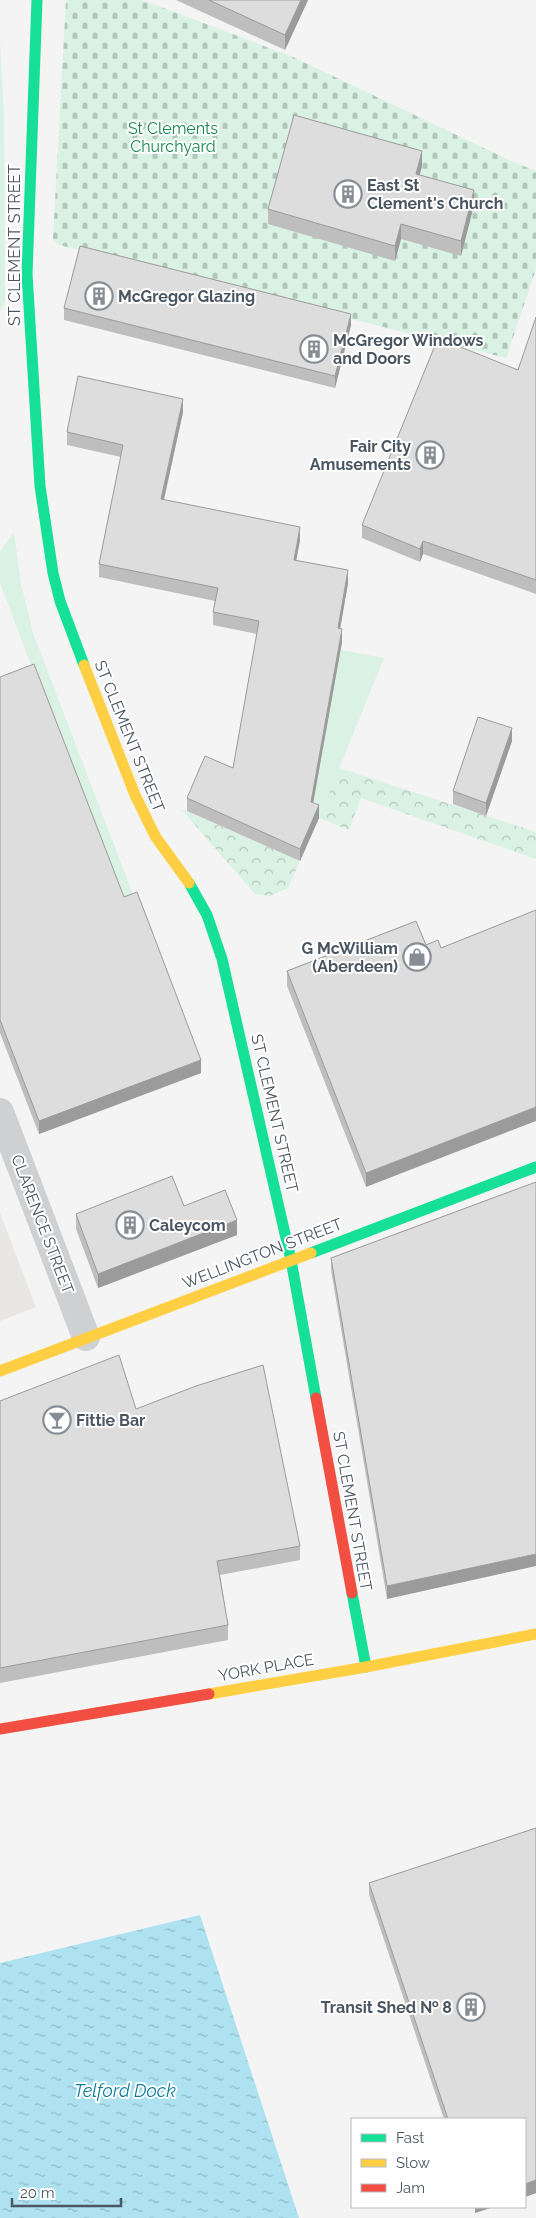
<svg xmlns="http://www.w3.org/2000/svg" width="536" height="2218" font-family="Raleway,sans-serif">
  <style>
    .commercial { fill: #e8e7e3 }
    .green { fill: #d9f2e3 }
    .forest { fill: url(#forest-crowns) }
    .cemetery { fill: url(#cemetery-stones); fill-rule: evenodd }
    .water { fill: url(#water-ripples) }
    .lines { fill: none; stroke-linecap: round; stroke-linejoin: round }
    .street { stroke: #ced0d2; stroke-width: 28 }
    .fast { stroke: #16e098; stroke-width: 11 }
    .slow { stroke: #ffcf43; stroke-width: 11 }
    .jam { stroke: #f24e42; stroke-width: 11 }
    .wall { fill: #bebebf }
    .shaded-wall { fill: #9b9b9b }
    .building { fill: #ddddde; stroke: #9b9b9b }
    .labels { text-anchor: middle; stroke-width: 4; stroke-linejoin: round; paint-order: stroke }
    .park-label { font-size: 16px; fill: #17864f; stroke: #fff }
    .poi-label { font-size: 16px; font-weight: bold; fill: #4a5661; stroke: #fff; text-anchor: start }
    .street-label { font-size: 16px; fill: #4a5661; stroke: #fff }
    .water-label { font-size: 18px; font-style: italic; fill: #0c7c9b; stroke: #fff }
  </style>
  <defs>
    <pattern id="forest-crowns" width="20" height="18" patternUnits="userSpaceOnUse" patternTransform="scale(1.25)"><rect width="20" height="18" fill="#d9f2e3"/><path d="M2 6a3 3 0 1 1 6 0M12 15a3 3 0 1 1 6 0" fill="none" stroke="#b2c7bb"/></pattern>
    <pattern id="cemetery-stones" width="16" height="16" patternUnits="userSpaceOnUse" patternTransform="scale(1.25)"><rect width="16" height="16" fill="#d9f2e3"/><path d="M2 7V4a2 2 0 0 1 4 0v3zM10 15v-3a2 2 0 0 1 4 0v3z" fill="#b2c7bb"/></pattern>
    <pattern id="water-ripples" width="26" height="14" patternUnits="userSpaceOnUse" patternTransform="scale(1.25)"><rect width="26" height="14" fill="#aee2f0"/><path d="M2 4q2-2 4 0t4 0M15 11q2-2 4 0t4 0" fill="none" stroke="#90bac6"/></pattern>
  </defs>
  <rect width="100%" height="100%" fill="#f4f4f4"/>
  <path class="commercial" d="M0 1213 36 1307 0 1321Z"/>
  <g class="green">
    <path d="M0 40 4 116 5 302 0 311Z"/>
    <path d="M14 532 21 584 33 633 137 905 124 910 0 583V552Z"/>
    <path d="M340 650 384 658 319 818 311 815Z"/>
  </g>
  <g class="forest">
    <path d="M339 768 536 832V859L361 798 349 830 319 818Z"/>
    <path d="M181 809 300 861 288 888 270 896 255 894Z"/>
  </g>
  <path class="cemetery" d="M66 0H141L172 11 293 57 511 161 536 171V269L506 358 59 245 53 239ZM422 166 395 260 268 224Z"/>
  <path class="water" d="M200 1915 299 2218H0V1963Z"/>
  <g class="lines">
    <path class="street" d="M0 1112 86 1337"/>
    <g class="fast">
      <path d="M37 0 27 274 40 486 53 573 60 601 84 665"/>
      <path d="M189 883 207 915 222 959 291 1260 316 1398"/>
      <path d="M311 1253 536 1167"/>
      <path d="M352 1593 366 1667"/>
    </g>
    <g class="slow">
      <path d="M84 665 135 795 155 836 189 883"/>
      <path d="M0 1371 311 1253"/>
      <path d="M209 1694 366 1667 536 1634"/>
    </g>
    <g class="jam">
      <path d="M316 1398 352 1593"/>
      <path d="M0 1729 209 1694"/>
    </g>
  </g>
  <g class="wall">
    <path d="M176 0H308L285 50Z"/>
    <path d="M422 166 419 175 474 205 461 256 401 239 395 261 268 224V209Z"/>
    <path d="M64 308 351 325 335 388 64 320Z"/>
    <path d="M536 317V594L423 554 420 562 362 538V525L518 370Z"/>
    <path d="M183 412 164 500 300 540 296 560 348 583 340 629 342 642 313 803 319 818 300 861 187 811V798L233 768 257 634 213 625V612L215 601 99 577V564L121 457 67 445V432Z"/>
    <path d="M0 677 124 897 201 1073 39 1134 0 1033Z"/>
    <path d="M512 741 486 816 453 804V791Z"/>
    <path d="M416 921 366 1187 287 986V971Z"/>
    <path d="M536 1182 387 1599 331 1270V1258Z"/>
    <path d="M184 1206 237 1235 98 1288 76 1229V1214Z"/>
    <path d="M0 1401 136 1409 300 1546V1560L220 1575 228 1625V1640L0 1683Z"/>
    <path d="M536 1828V2193L525 2197V2119H444L369 1895V1883Z"/>
  </g>
  <g class="shaded-wall">
    <path d="M301 0H308L285 50V35Z"/>
    <path d="M422 151V166L416 189V174Z"/>
    <path d="M474 190V205L461 256V241Z"/>
    <path d="M401 224V239L395 261V246Z"/>
    <path d="M351 314V325L335 388V376Z"/>
    <path d="M183 399V412L161 512V499Z"/>
    <path d="M300 527V540L294 573V560Z"/>
    <path d="M423 541V554L420 562V549Z"/>
    <path d="M348 570V583L338 641V628Z"/>
    <path d="M342 629V642L311 815V802Z"/>
    <path d="M512 728V741L486 816V803Z"/>
    <path d="M319 805V818L300 861V849Z"/>
    <path d="M201 1060V1073L39 1134V1121Z"/>
    <path d="M536 1107V1121L366 1187V1173Z"/>
    <path d="M237 1220V1235L98 1288V1274Z"/>
    <path d="M536 1554V1566L387 1599V1586Z"/>
    <path d="M536 2180V2193L525 2197V2184Z"/>
    <path d="M475 2207H494L475 2213Z"/>
  </g>
  <g class="building">
    <path d="M209 0H301L285 35Z"/>
    <path d="M294 115 422 151 416 174 474 190 461 241 401 224 395 246 268 209Z"/>
    <path d="M80 246 351 314 335 376 64 308Z"/>
    <path d="M536 317V580L423 541 420 549 362 525 438 338 518 370Z"/>
    <path d="M78 376 183 399 161 499 300 527 294 560 348 570 338 628 342 629 311 802 319 805 300 849 187 798 205 756 233 768 259 621 213 612 218 588 99 564 123 445 67 432Z"/>
    <path d="M34 664 124 897 137 892 201 1060 39 1121 0 1020V677Z"/>
    <path d="M478 717 512 728 486 803 453 791Z"/>
    <path d="M536 910V1107L366 1173 287 971 416 921 426 945 438 940 441 948Z"/>
    <path d="M172 1176 184 1206 225 1190 237 1220 98 1274 76 1214Z"/>
    <path d="M536 1182V1554L387 1586 331 1258Z"/>
    <path d="M119 1355 136 1409 196 1386 263 1365 300 1546 217 1561 228 1625 0 1668V1401Z"/>
    <path d="M536 1828V2180L525 2184V2119H448L369 1883Z"/>
  </g>
  <defs>
    <g id="building-ring" transform="scale(1.4375)"><circle r="9.5" fill="#fff" stroke="#868d94" stroke-width="1.5"/><path d="M-4-6H4V6H1V3H-1V6H-4ZM-2.5-4.3h1.7v1.8h-1.7ZM.8-4.3h1.7v1.8H.8ZM-2.5-1h1.7V.8h-1.7ZM.8-1h1.7V.8H.8Z" fill="#868d94"/></g>
    <g id="shop-ring" transform="scale(1.4375)"><circle r="9.5" fill="#fff" stroke="#868d94" stroke-width="1.5"/><path d="M-5-2.5h2.3a2.7 3.5 0 0 1 5.4 0H5L5.5 6h-11ZM-1.5-2.5h3a1.5 2.3 0 0 0-3 0Z" fill="#868d94"/></g>
    <g id="bar-ring" transform="scale(1.4375)"><circle r="9.5" fill="#fff" stroke="#868d94" stroke-width="1.5"/><path d="M-6-5H6L.8 .8V4.5H3.5V6h-7V4.5H-.8V.8Z" fill="#868d94"/></g>
  </defs>
  <g fill-rule="evenodd">
    <use href="#building-ring" x="348" y="194"/>
    <use href="#building-ring" x="99" y="296"/>
    <use href="#building-ring" x="314" y="349"/>
    <use href="#building-ring" x="430" y="455"/>
    <use href="#shop-ring" x="417" y="957"/>
    <use href="#building-ring" x="130" y="1225"/>
    <use href="#bar-ring" x="57" y="1420"/>
    <use href="#building-ring" x="471" y="2007"/>
  </g>
  <g class="labels">
    <g class="park-label">
      <text x="173" y="134">St Clements<tspan x="173" dy="18">Churchyard</tspan></text>
    </g>
    <g class="poi-label">
      <text x="367" y="191">East St<tspan x="367" dy="18">Clement's Church</tspan></text>
      <text x="118" y="302">McGregor Glazing</text>
      <text x="333" y="346">McGregor Windows<tspan x="333" dy="18">and Doors</tspan></text>
      <text x="411" y="452" text-anchor="end">Fair City<tspan x="411" dy="18">Amusements</tspan></text>
      <text x="398" y="954" text-anchor="end">G McWilliam<tspan x="398" dy="18">(Aberdeen)</tspan></text>
      <text x="149" y="1231">Caleycom</text>
      <text x="76" y="1426">Fittie Bar</text>
      <text x="452" y="2013" text-anchor="end">Transit Shed № 8</text>
    </g>
    <g class="street-label">
      <text transform="translate(14 245) rotate(-90)" y="6">ST CLEMENT STREET</text>
      <text transform="translate(130 736) rotate(68)" y="6">ST CLEMENT STREET</text>
      <text transform="translate(275 1113) rotate(77)" y="6">ST CLEMENT STREET</text>
      <text transform="translate(43 1224) rotate(69)" y="6">CLARENCE STREET</text>
      <text transform="translate(262 1253) rotate(-21)" y="6">WELLINGTON STREET</text>
      <text transform="translate(353 1511) rotate(80)" y="6">ST CLEMENT STREET</text>
      <text transform="translate(266 1667) rotate(-10)" y="6">YORK PLACE</text>
    </g>
    <g class="water-label">
      <text x="125" y="2097">Telford Dock</text>
    </g>
  </g>
  <rect x="351" y="2118" width="175" height="90" fill="#ffffff" stroke="#b7bbc0"/>
  <rect x="361" y="2134" width="25" height="8" fill="#16e098" stroke="#b7bbc0"/>
  <text x="396" y="2143" font-size="15" fill="#4a5661">Fast</text>
  <rect x="361" y="2159" width="25" height="8" fill="#ffcf43" stroke="#b7bbc0"/>
  <text x="396" y="2168" font-size="15" fill="#4a5661">Slow</text>
  <rect x="361" y="2184" width="25" height="8" fill="#f24e42" stroke="#b7bbc0"/>
  <text x="396" y="2193" font-size="15" fill="#4a5661">Jam</text>
  <path d="M12 2198v8h109v-8" fill="none" stroke="#4a5661" stroke-width="2.5"/>
  <text x="20" y="2198" font-size="15" fill="#4a5661" stroke="#ffffff" stroke-width="4" paint-order="stroke">20 m</text>
</svg>
